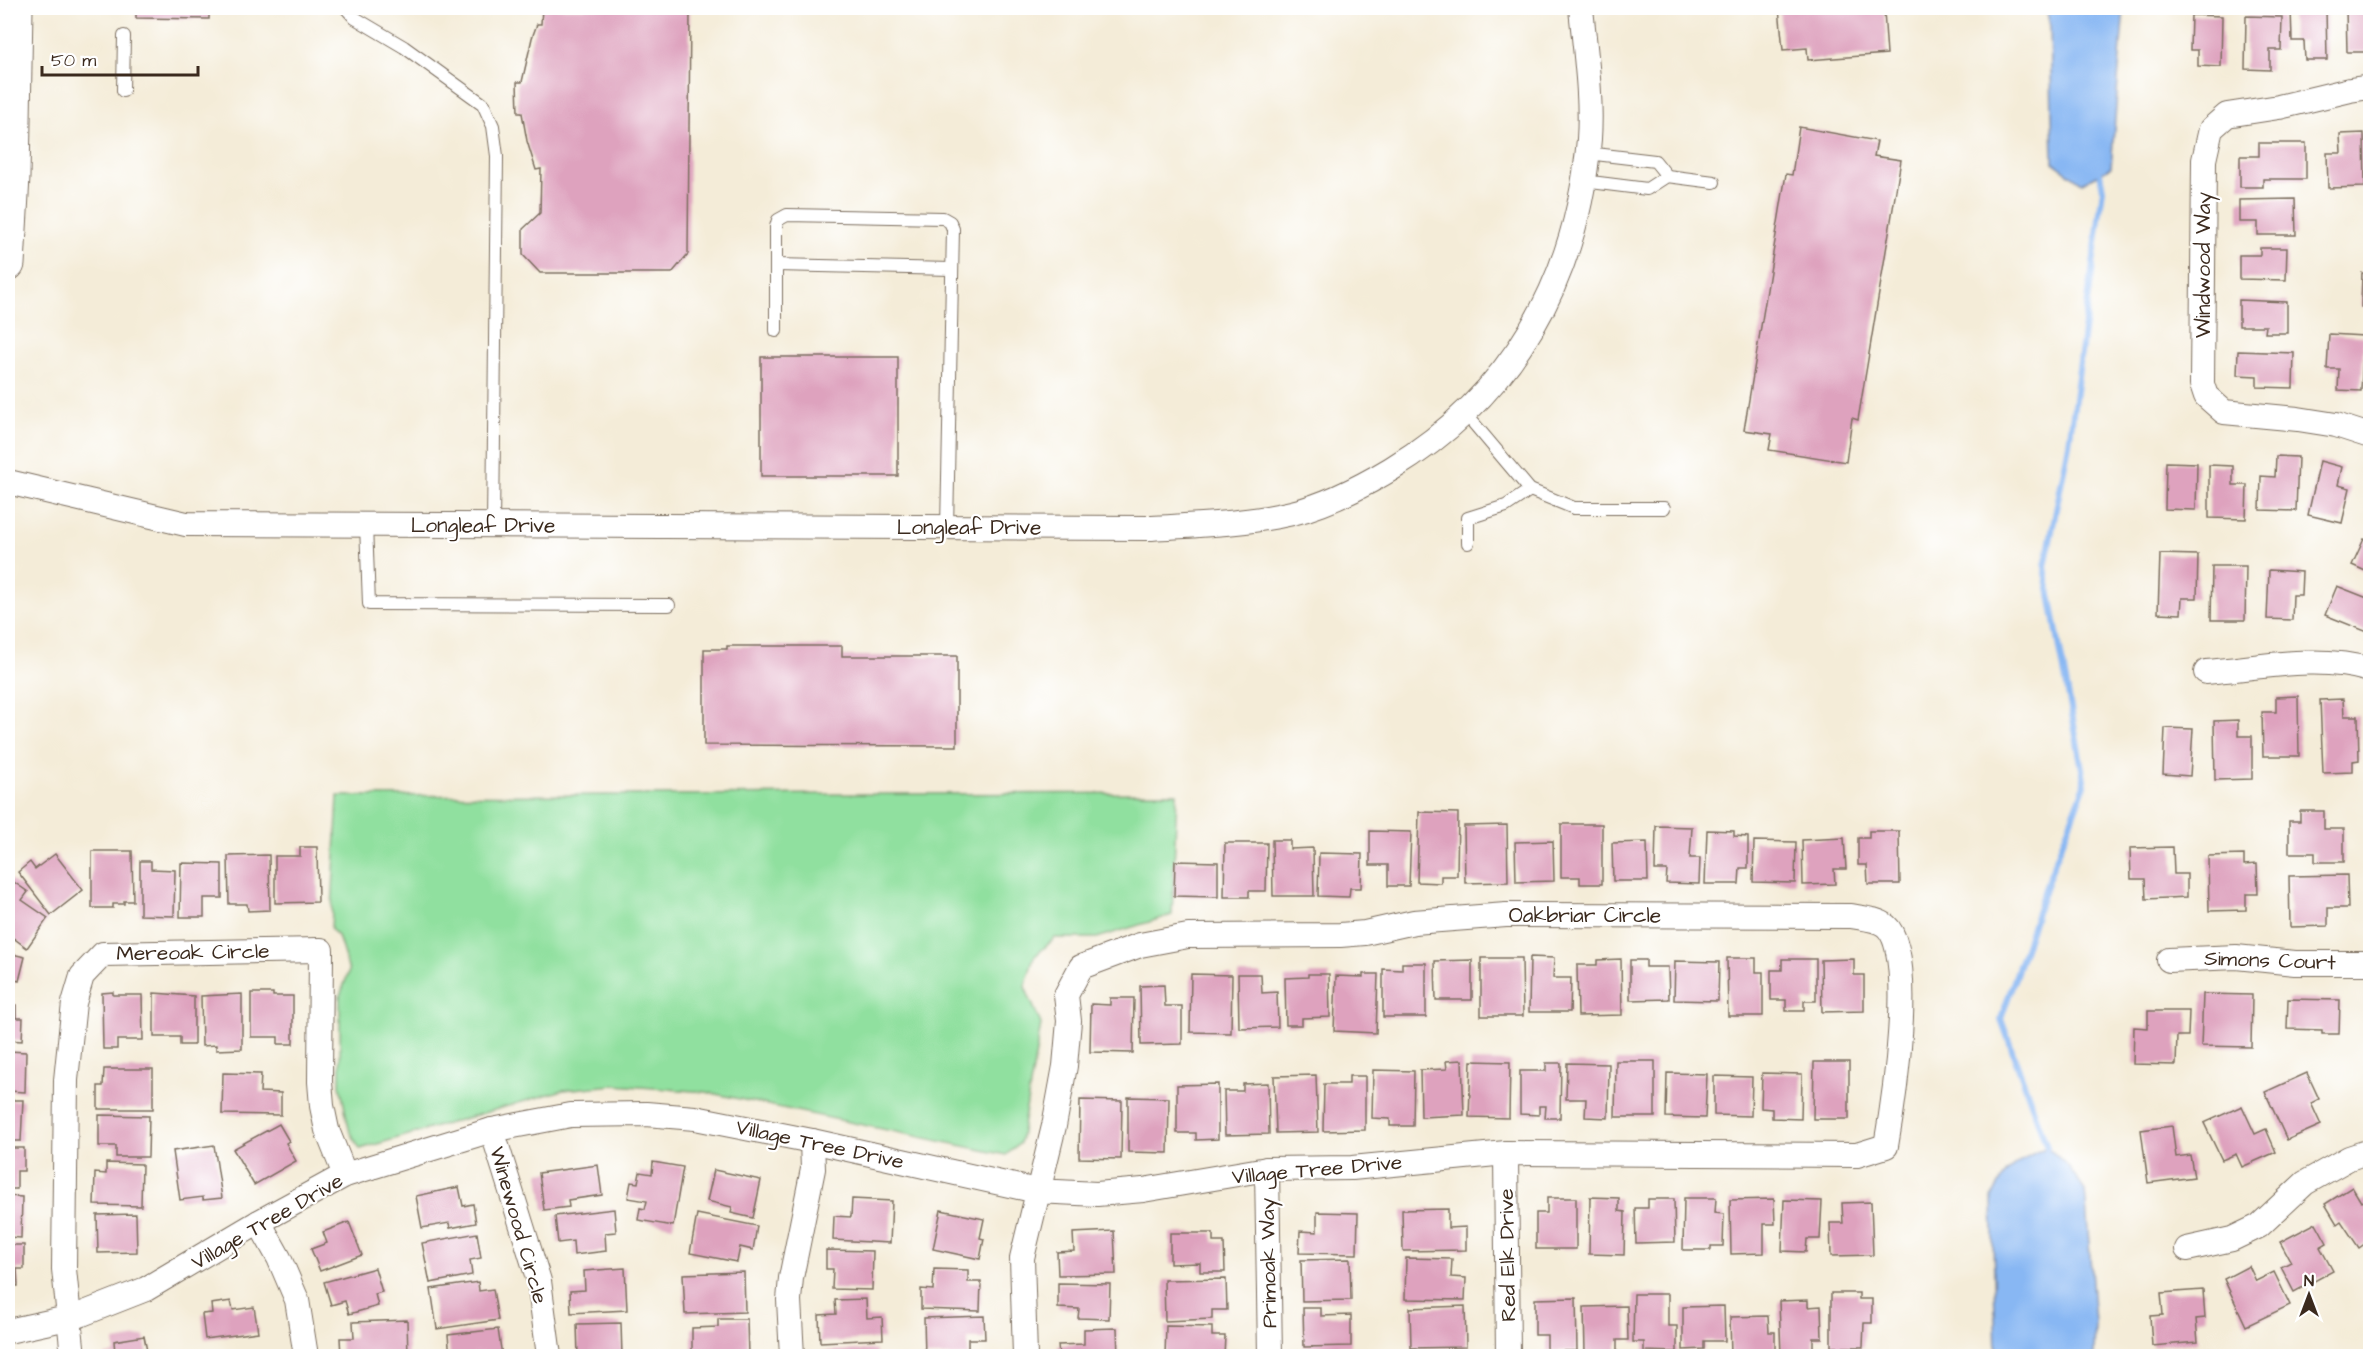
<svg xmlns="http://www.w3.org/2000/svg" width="2378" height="1364" font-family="'Architects Daughter',sans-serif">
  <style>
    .green { fill: #90e09f; stroke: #66855e; stroke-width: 1.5 }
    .water { fill: #88b7f3; stroke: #627088; stroke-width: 1.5 }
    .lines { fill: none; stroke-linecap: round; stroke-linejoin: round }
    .stream { stroke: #88b7f3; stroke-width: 6 }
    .building { fill: #dea2be }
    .lane-casing { stroke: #7c6e5f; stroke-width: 14 }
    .street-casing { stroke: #7c6e5f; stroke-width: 26 }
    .secondary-casing { stroke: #7c6e5f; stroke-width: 35 }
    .lane { stroke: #fff; stroke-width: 12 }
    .street { stroke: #fff; stroke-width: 24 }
    .secondary { stroke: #fff; stroke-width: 33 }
    .labels { text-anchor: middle; stroke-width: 4.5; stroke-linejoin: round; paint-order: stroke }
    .street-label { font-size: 21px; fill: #3b2a1e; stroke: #fff }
  </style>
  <rect width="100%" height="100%" fill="#fff"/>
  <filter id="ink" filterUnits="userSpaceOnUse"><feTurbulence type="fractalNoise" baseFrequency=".0167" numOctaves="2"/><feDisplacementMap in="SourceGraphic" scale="12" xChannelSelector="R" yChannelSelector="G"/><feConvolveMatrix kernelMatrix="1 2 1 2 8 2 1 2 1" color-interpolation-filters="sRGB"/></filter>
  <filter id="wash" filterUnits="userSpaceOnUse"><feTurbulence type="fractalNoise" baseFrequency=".008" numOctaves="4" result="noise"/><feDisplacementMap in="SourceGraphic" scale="24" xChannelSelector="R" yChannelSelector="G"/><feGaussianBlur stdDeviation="1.35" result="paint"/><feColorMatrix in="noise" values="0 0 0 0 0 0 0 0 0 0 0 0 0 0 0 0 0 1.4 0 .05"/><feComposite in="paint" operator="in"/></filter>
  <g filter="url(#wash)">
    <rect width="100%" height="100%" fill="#f4ecd8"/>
    <path class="green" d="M1177 793 1172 915 1097 938H1055L1034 957 1025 987 1041 1024 1020 1143 1006 1155 706 1092 614 1085 563 1090 360 1149 349 1129 340 1085V996L349 971 338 936 331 929 338 796Z"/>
    <g class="water">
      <path d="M2046 8H2124L2111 167 2082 183 2053 162 2050 26Z"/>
      <path d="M2047 1147 2069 1167 2085 1191 2095 1322 2094 1356H1996L1992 1198C2005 1168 2018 1160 2047 1147Z"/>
    </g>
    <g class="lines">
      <path class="stream" d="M2047 1147 2001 1019 2049 877 2085 785 2045 567 2069 444 2103 189 2100 173"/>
    </g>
    <g id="blocks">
      <g class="building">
        <path d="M136 8H209V19L136 18Z"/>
        <path d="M542 8H690L688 254 672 273H540L523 255V229L540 213 541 169 536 170 527 141 522 113H518L517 82H522L532 38 537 24H541Z"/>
        <path d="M1779 8H1888L1889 11H1884L1887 54 1808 60 1807 48 1783 50Z"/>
        <path d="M2291 8H2326L2327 60H2305L2304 41H2292Z"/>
        <path d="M2346 8H2370V52H2347Z"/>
        <path d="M2191 15 2222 16 2221 67 2198 66V50H2190Z"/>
        <path d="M2246 16 2282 17 2281 50H2270V70L2245 69Z"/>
        <path d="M1799 127 1877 141 1874 156 1901 160 1858 420 1852 418 1846 462 1769 450 1772 434 1744 430 1786 174 1792 175Z"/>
        <path d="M2364 133 2365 187 2328 188 2327 153H2341L2340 134Z"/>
        <path d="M2259 143H2306V179H2263V187H2240V156H2259Z"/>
        <path d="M2295 199 2296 235H2258V222H2239V200Z"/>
        <path d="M2260 248H2287L2286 280 2239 279V255H2260Z"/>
        <path d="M2362 273H2370V307H2361Z"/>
        <path d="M2239 300 2287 302V333H2265L2266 326H2239Z"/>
        <path d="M2329 334 2364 336 2361 391 2338 390 2339 369H2327Z"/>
        <path d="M2238 351 2294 353 2293 388 2257 387V376L2237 375Z"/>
        <rect x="761" y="357" width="137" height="119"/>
        <path d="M2276 456 2298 457 2296 511 2260 510 2261 476 2275 477Z"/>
        <path d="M2320 461 2342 467 2338 485 2350 488 2342 523 2308 515Z"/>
        <path d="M2166 462 2197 463 2196 510 2165 509Z"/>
        <path d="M2209 465 2233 466V485H2247L2246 519 2209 518Z"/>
        <path d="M2364 539 2370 542V573L2352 565Z"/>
        <path d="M2160 554 2198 555 2197 598H2182L2181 614 2158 613Z"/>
        <path d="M2212 566H2246L2245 620H2211Z"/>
        <path d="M2269 570 2302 572 2301 595H2293L2292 620 2267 619Z"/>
        <path d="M2337 586 2370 599V633L2325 615Z"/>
        <path d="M727 646H842V656H957V746L704 745V649H727Z"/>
        <path d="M2298 696 2299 756H2263L2262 712H2276V697Z"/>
        <path d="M2343 699 2344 716H2358L2359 760 2353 761V772L2323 773 2320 700Z"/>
        <path d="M2238 720V736H2252V779L2215 780 2214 721Z"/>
        <path d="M2165 728 2193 729 2190 776 2163 774Z"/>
        <path d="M2300 811H2324V829H2344V862H2315V853H2289V821H2300Z"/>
        <path d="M1419 812 1458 813 1457 876H1441V883L1417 882Z"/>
        <path d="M1561 824H1602V884H1580V877H1561Z"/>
        <path d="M1507 825 1508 882 1465 883 1464 826Z"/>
        <path d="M1656 826 1692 827 1690 858H1700L1699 884 1666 883 1667 870H1655Z"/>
        <path d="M1707 830 1734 831V836L1748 837V868H1740L1739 884H1705Z"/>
        <path d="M1370 831 1411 832 1409 886H1388V865H1370Z"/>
        <path d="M1869 831H1899L1900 884H1868L1867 865H1858V838H1869Z"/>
        <path d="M1844 838 1846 869H1834L1835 884 1803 885 1802 840Z"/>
        <path d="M1272 840H1290V849L1313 848 1314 896H1273Z"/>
        <path d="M1553 841 1554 881 1516 882 1515 842Z"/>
        <path d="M1754 841 1796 842 1795 883 1753 882Z"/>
        <path d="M1647 842 1648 881H1613L1612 843Z"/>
        <path d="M1225 843H1267L1266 891H1249V897H1224Z"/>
        <path d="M300 847H317L318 902 275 903V856H300Z"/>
        <path d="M2173 847 2174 874H2187V897L2146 899 2145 879H2131L2130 848Z"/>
        <path d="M92 851H132L133 901H124V904H113V908H92Z"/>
        <path d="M1319 853 1362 854 1361 888H1350L1349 897 1318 896Z"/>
        <path d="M55 854 83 890 51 915 18 872 30 862 35 869Z"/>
        <path d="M269 855 270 910 248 911 247 904H229L228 856Z"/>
        <path d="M2244 855V865L2257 864 2258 894H2246V910L2209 911 2208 856Z"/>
        <path d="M140 861H151V869L175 870 174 916 140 915Z"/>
        <path d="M1175 861 1218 862V897L1174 896Z"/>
        <path d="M181 863 222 864V898H204V917H180Z"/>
        <path d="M2347 875 2348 908H2328V926L2290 927 2289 876Z"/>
        <path d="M8 878 28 892 22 900 48 918 27 948 8 934Z"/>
        <path d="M8 953 25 957 19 981 15 980 11 996 8 995Z"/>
        <path d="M1530 957 1554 958 1553 978H1571L1570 1012H1529Z"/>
        <path d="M1481 958H1522L1523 1016H1481Z"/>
        <path d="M1727 958H1756V972H1763V1016H1728Z"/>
        <path d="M1621 959 1622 1015 1578 1016 1577 965H1597V960Z"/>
        <path d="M1782 959H1816V1001H1804V1011H1786V1000H1771V970H1782Z"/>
        <path d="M1854 959V975H1864V1011L1822 1012 1821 960Z"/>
        <path d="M1472 960V1000H1436L1435 961Z"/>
        <path d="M1630 960H1646V967H1668L1669 999 1630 1000Z"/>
        <path d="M1675 961 1719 962 1718 1001 1674 1000Z"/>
        <path d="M1402 963H1426V1017H1383V969L1402 970Z"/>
        <path d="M1191 974 1232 975 1231 1033 1190 1032Z"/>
        <path d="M1238 974H1261L1262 993 1277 992 1278 1027 1239 1028Z"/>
        <path d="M1308 974H1329L1330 1017 1302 1018V1025H1286L1285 978 1308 977Z"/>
        <path d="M1363 974H1378L1376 1033 1334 1031 1336 976 1363 977Z"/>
        <path d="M1164 985 1165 1006H1182V1044L1141 1045 1140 986Z"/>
        <path d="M113 992V995H142L143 1040H117V1049H103L102 993Z"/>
        <path d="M154 993 194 996V1045H180V1037H154Z"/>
        <path d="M251 993H273V996H293V1044H278V1037H251Z"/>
        <path d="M242 994V1049L216 1050V1045L202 1046 201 996Z"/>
        <path d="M2203 994 2252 995 2251 1047 2201 1046Z"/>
        <path d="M1110 998H1134L1133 1053 1090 1052 1091 1004 1110 1005Z"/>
        <path d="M2288 999 2340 1000 2339 1034H2322V1030L2287 1029Z"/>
        <path d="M8 1005H16V1018H23L22 1041 8 1040Z"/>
        <path d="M2148 1011H2189L2188 1036H2177L2176 1065 2133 1064 2134 1027 2148 1028Z"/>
        <path d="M8 1051 26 1052 25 1092 8 1091Z"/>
        <path d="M1462 1060 1464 1115 1421 1117 1420 1070 1447 1069 1446 1061Z"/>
        <path d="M1471 1061 1510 1062 1509 1118 1469 1117Z"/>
        <path d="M1616 1061H1655V1117H1615Z"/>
        <path d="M1814 1062H1849V1119H1813Z"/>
        <path d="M1546 1063H1561L1560 1118H1545L1546 1106H1539V1115L1520 1114V1071H1546Z"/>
        <path d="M1567 1063 1609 1064 1608 1118 1585 1117 1586 1099H1566Z"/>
        <path d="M104 1069H153V1109H98V1086H103Z"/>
        <path d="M1373 1070 1414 1071 1413 1126H1390V1119L1372 1118Z"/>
        <path d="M223 1073 261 1074 260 1092 281 1093V1115L222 1114Z"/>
        <path d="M1667 1073 1707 1074 1705 1118 1666 1117Z"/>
        <path d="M1762 1073 1802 1074 1801 1119 1772 1118V1109L1761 1108Z"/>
        <path d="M2307 1073 2319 1099 2311 1103 2321 1125 2287 1140 2265 1092Z"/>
        <path d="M1316 1075 1318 1132 1276 1133 1274 1076Z"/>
        <path d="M1349 1076H1365V1130L1323 1131 1324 1084H1349Z"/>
        <path d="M1714 1076 1752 1077 1751 1116 1714 1115Z"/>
        <path d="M1268 1083 1269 1134 1225 1135 1224 1091H1243V1084Z"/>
        <path d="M1218 1084V1139L1196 1140V1133H1177V1085Z"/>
        <path d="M1128 1097 1169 1098 1168 1153 1128 1152Z"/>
        <path d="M8 1100H23L21 1141H8Z"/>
        <path d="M1080 1100 1122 1101 1121 1159 1079 1158Z"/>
        <path d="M2242 1106 2255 1134 2266 1129 2276 1152 2242 1167 2236 1154 2222 1160 2204 1123Z"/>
        <path d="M99 1115 149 1116 148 1157H116V1146H99Z"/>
        <path d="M279 1124 289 1141 286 1143 296 1161 254 1185 233 1149Z"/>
        <path d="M2172 1126 2176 1157 2190 1155 2194 1177 2148 1183 2141 1130Z"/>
        <path d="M214 1145 222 1198 203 1200V1197L180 1200 173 1151Z"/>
        <path d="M8 1148H24V1171H17V1189H8Z"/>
        <path d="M653 1162 683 1167 673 1226 638 1220 640 1208 645 1209 647 1201 628 1198 631 1182 638 1183 640 1172 652 1174Z"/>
        <path d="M106 1163 142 1164 141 1206 94 1205 95 1173 106 1174Z"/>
        <path d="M598 1165 602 1195 568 1200 569 1207 544 1210 539 1173Z"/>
        <path d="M714 1170 761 1180 753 1218 731 1213 732 1207 707 1201Z"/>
        <path d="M459 1187 463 1206 473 1204 476 1223 450 1228 449 1223 422 1228 416 1196Z"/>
        <path d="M2352 1187 2361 1202 2370 1196V1240L2359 1248 2341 1221 2337 1224 2325 1204Z"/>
        <path d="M8 1196 22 1197 21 1238 8 1237Z"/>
        <path d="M1590 1197 1619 1198V1211L1625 1212 1624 1255 1589 1254Z"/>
        <path d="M1547 1198H1576V1249H1536V1213H1547Z"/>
        <path d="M1684 1198H1716L1715 1213 1724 1214 1723 1246H1711V1250H1683Z"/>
        <path d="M852 1199 892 1201 890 1243 833 1240 834 1216 851 1217Z"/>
        <path d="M1648 1199H1674L1675 1242 1636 1243 1635 1208H1648Z"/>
        <path d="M1774 1199 1775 1224H1764V1253L1731 1254 1730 1200Z"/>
        <path d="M1784 1200 1822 1201 1820 1239H1807L1806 1252 1782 1251Z"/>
        <path d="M1871 1202 1873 1255 1831 1256 1830 1223H1843L1842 1203Z"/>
        <path d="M614 1209 616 1232 605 1233 606 1251 574 1255 573 1241 558 1243 555 1216Z"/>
        <path d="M1448 1209V1228L1466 1227V1250L1403 1251 1402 1210Z"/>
        <path d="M941 1210 984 1219 980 1238 984 1239 980 1259 933 1249Z"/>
        <path d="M1317 1212 1358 1213 1357 1254 1299 1253 1300 1231 1317 1232Z"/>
        <path d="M136 1214 137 1252 98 1253 97 1215Z"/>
        <path d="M697 1214 757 1226 753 1250 740 1247 737 1262 690 1253Z"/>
        <path d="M349 1222 362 1255 320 1271 311 1249 327 1243 323 1232Z"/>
        <path d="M2316 1223 2327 1243 2320 1247 2333 1271 2294 1292 2281 1267 2291 1262 2280 1242Z"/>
        <path d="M1114 1231 1116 1274 1058 1275 1057 1252 1074 1251 1073 1233Z"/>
        <path d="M477 1233 481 1258 470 1260 472 1275 430 1283 422 1243Z"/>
        <path d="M1170 1233H1213V1242H1224L1225 1272H1200V1263L1170 1264Z"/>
        <path d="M8 1245H24V1269H17L18 1286H8Z"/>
        <path d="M826 1250 873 1251 872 1290 832 1289 833 1269H826Z"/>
        <path d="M1406 1258 1452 1259 1451 1277 1466 1278 1465 1300 1405 1299Z"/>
        <path d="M1350 1259 1351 1300 1302 1301 1301 1260Z"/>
        <path d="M2249 1266 2256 1281 2274 1272 2290 1305 2246 1326 2224 1279Z"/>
        <path d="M375 1268 382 1292 375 1294 378 1306 349 1314 345 1301 331 1305 324 1282Z"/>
        <path d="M625 1268 627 1310 571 1313 570 1291 585 1290 584 1271Z"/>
        <path d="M934 1269 968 1270V1282H981L980 1311 921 1309V1289L933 1290Z"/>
        <path d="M744 1272 745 1312 685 1314 683 1274Z"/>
        <path d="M1226 1279 1227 1310H1212V1319L1165 1321 1164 1280Z"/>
        <path d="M478 1282 479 1291 493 1289 498 1320 437 1329 431 1289Z"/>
        <path d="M1058 1283 1110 1284 1109 1319 1078 1318 1079 1309 1058 1308Z"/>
        <path d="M2203 1290 2205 1318 2196 1319 2198 1342 2152 1346 2150 1316 2163 1315 2161 1293Z"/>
        <path d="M1831 1293H1859V1299H1872V1323H1864L1863 1347H1831Z"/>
        <path d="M1634 1294H1668V1326H1677V1352L1644 1351V1342H1633Z"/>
        <path d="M1576 1298 1577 1351H1547V1335H1535V1299Z"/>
        <path d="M866 1299 867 1318 882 1317 883 1339 820 1342 819 1315 836 1314 835 1300Z"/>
        <path d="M1808 1300V1307L1821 1306 1822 1338H1813V1354L1781 1355 1779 1301Z"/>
        <path d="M231 1301 233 1310 254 1307 258 1332 205 1339 202 1314 212 1313 211 1304Z"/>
        <path d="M1465 1306 1466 1347 1411 1348 1410 1308Z"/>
        <path d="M1627 1306 1628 1340H1617V1352L1585 1353 1584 1307Z"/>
        <path d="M1724 1306 1725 1341H1704V1349L1683 1350V1307Z"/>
        <path d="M1303 1308H1321V1316L1351 1315V1346L1304 1347Z"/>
        <path d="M984 1316 985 1339H968V1356H925L924 1318Z"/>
        <path d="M1768 1316 1769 1332H1775V1356H1731L1730 1317Z"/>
        <path d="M718 1319H747L748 1356H692V1328L718 1327Z"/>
        <path d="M407 1320 408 1356H341L340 1338H354L353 1322Z"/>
        <path d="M621 1323 622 1356H578L577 1324Z"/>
        <path d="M1166 1326 1212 1327V1336H1225L1224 1356H1165Z"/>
        <path d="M1117 1328 1118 1356H1059L1058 1345 1084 1344V1329Z"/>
        <path d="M498 1329 502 1356H450L448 1335Z"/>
        <path d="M144 1336 148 1356H103L115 1353 114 1341Z"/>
        <path d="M876 1350V1356H823V1351Z"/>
      </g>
    </g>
  </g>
  <g filter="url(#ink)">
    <use href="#blocks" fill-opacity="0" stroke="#7c6e5f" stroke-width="1.5"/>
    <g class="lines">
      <g class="lane-casing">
        <g id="lane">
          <path d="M346 8 355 18 404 47 483 104 493 126 497 156 493 526"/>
          <path d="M123 91 124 36"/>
          <path d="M1587 153 1655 161 1667 176"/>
          <path d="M1583 181 1647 189 1667 176 1714 182"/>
          <path d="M776 265 952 269"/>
          <path d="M776 331V227L778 220 787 215 943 218 950 222 953 229 947 528"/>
          <path d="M1465 413 1530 490 1574 508H1664"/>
          <path d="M366 525 369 604 669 605"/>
          <path d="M1468 543V518L1506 506 1530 490"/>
        </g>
      </g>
      <g class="street-casing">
        <g id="street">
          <path d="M2370 87 2350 90 2279 107 2227 115 2211 129 2204 160 2202 384 2206 396 2224 412 2298 419 2336 425 2370 436"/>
          <path d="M8 482 186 524 1152 528C1199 525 1245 524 1292 513 1326 505 1361 487 1391 469 1513 395 1577 280 1589 139 1592 96 1585 51 1581 8"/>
          <path d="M2206 672C2259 668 2318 654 2370 670"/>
          <path d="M2169 960 2236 957 2295 963H2370"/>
          <path d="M492 1130 539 1281 549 1356"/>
          <path d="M1506 1153 1508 1356"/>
          <path d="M1267 1169 1270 1356"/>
          <path d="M259 1222 279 1258 297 1300 306 1356"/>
          <path d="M2187 1249 2232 1239 2259 1226 2305 1183 2349 1158 2370 1151"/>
          <path d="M8 1331 77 1316 146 1289 259 1222 345 1175 492 1130 571 1115 646 1114 695 1118 812 1141 1037 1191 1097 1194 1143 1190 1267 1169 1352 1168 1506 1153 1857 1155 1886 1146C1893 1106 1917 953 1886 926 1878 919 1861 918 1851 916L1506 915 1414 922 1365 933 1340 935 1188 936 1140 945 1081 967 1066 995 1069 1021 1065 1066 1054 1126 1022 1258 1025 1356"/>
          <path d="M73 1356 64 1269 66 1080 74 1003 82 976 103 954 321 950 320 1082 322 1106 327 1130 345 1175"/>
          <path d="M792 1356 789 1300 791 1278 813 1169 812 1141"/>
        </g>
      </g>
      <g class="secondary-casing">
        <path id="secondary" d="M8 264 13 177 16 8"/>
      </g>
      <use href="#lane" class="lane"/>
      <use href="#street" class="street"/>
      <use href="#secondary" class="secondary"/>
    </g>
  </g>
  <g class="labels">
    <g class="street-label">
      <text transform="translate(2203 265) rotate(-90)" y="7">Windwood Way</text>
      <text x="483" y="532">Longleaf Drive</text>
      <text x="969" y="534">Longleaf Drive</text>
      <text x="1585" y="922">Oakbriar Circle</text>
      <text transform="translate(193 952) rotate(-1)" y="7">Mereoak Circle</text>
      <text transform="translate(2270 960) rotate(2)" y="7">Simons Court</text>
      <text transform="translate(820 1144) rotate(12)" y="7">Village Tree Drive</text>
      <text transform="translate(1317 1169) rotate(-5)" y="7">Village Tree Drive</text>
      <text transform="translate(267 1221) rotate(-30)" y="7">Village Tree Drive</text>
      <text transform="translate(519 1225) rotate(74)" y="7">Winewood Circle</text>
      <text transform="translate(1507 1255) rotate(-91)" y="7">Red Elk Drive</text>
      <text transform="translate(1268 1263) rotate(-91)" y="7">Primoak Way</text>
    </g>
  </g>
  <rect width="2378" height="1364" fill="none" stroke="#fff" stroke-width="30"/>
  <g transform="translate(2309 1295)" stroke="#ffffff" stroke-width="4.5" paint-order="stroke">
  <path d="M0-4.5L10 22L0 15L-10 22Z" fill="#3b2a1e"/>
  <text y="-9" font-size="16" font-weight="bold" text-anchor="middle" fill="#3b2a1e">N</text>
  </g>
  <path d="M42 66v9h156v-9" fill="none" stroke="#3b2a1e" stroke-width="3"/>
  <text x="51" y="66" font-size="18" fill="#3b2a1e" stroke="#ffffff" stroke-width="4.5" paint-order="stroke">50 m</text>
</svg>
